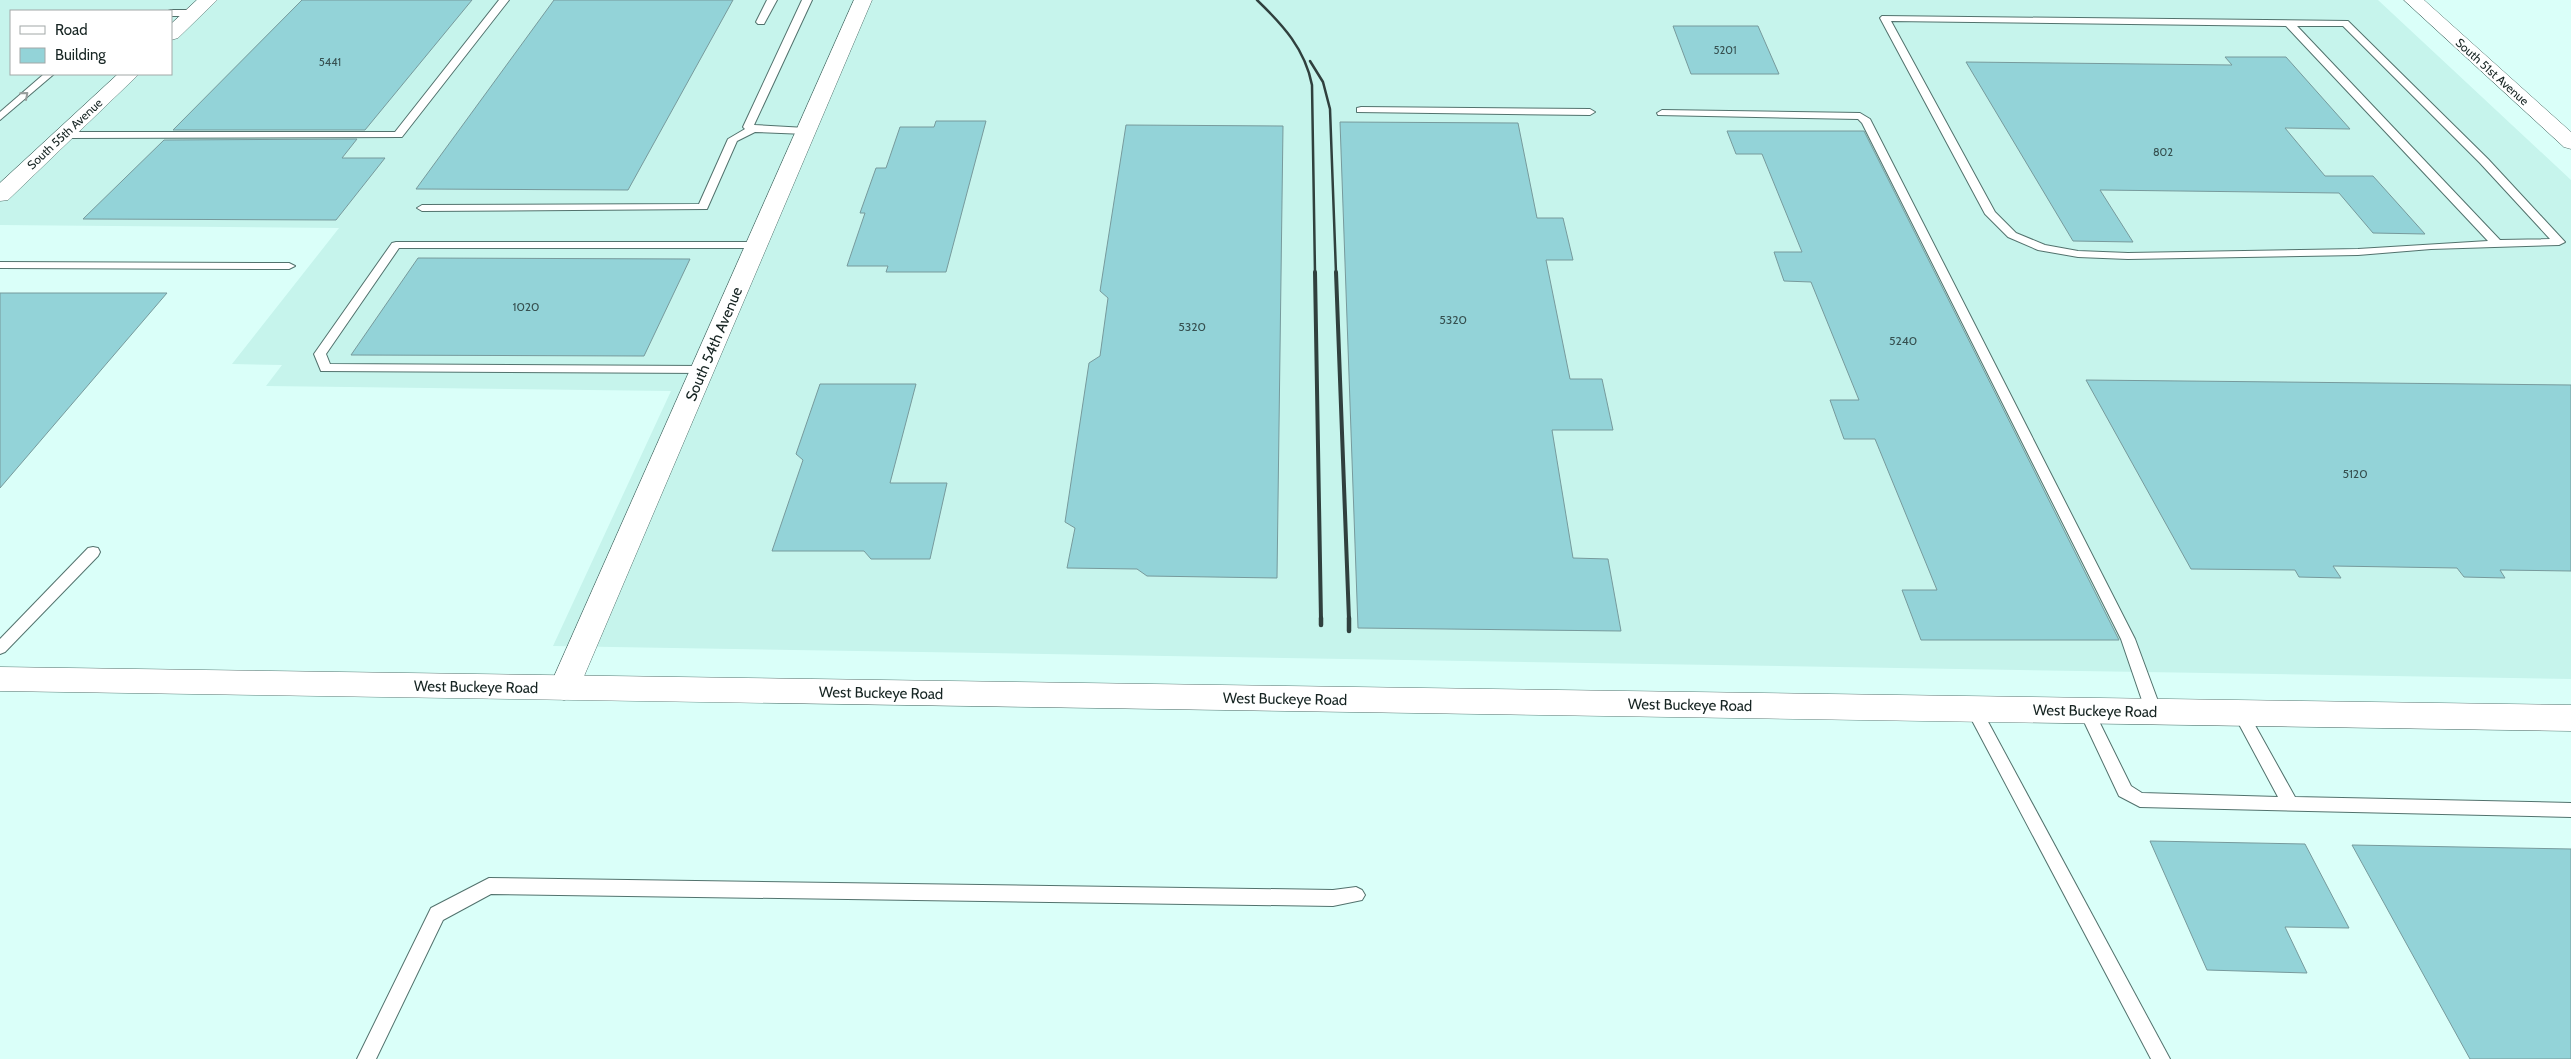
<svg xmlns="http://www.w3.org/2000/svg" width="2571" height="1059" font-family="Cabin,sans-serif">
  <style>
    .built { fill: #c6f4ec; fill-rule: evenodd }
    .building { fill: #93d3d8; stroke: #779a9c }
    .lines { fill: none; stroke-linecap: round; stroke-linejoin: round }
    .lane-casing { stroke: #52726d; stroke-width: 2 }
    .street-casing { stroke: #52726d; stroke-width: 1 }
    .secondary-casing { stroke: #52726d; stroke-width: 1 }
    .primary-casing { stroke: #52726d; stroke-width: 1 }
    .lane { fill: #fff; fill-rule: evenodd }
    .street { fill: #fff; fill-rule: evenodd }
    .secondary { fill: #fff; fill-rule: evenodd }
    .primary { fill: #fff; fill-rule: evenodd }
    .rail-far2 { stroke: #30403e; stroke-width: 2.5 }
    .rail-far1 { stroke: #30403e; stroke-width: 4 }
    .rail { stroke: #30403e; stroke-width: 4.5 }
    .oneway { stroke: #979d9c }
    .labels { text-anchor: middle; stroke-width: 4.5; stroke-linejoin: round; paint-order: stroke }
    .far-number-label { font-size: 11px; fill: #365050 }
    .far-street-label { font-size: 12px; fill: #172523; stroke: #fff }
    .number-label { font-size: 12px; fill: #365050 }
    .street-label { font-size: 15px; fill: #172523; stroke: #fff }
  </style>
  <rect width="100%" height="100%" fill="#dafff9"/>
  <path class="built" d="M0 0H2378L2571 180V679L553 646 671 391 266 386 282 365 232 364 339 228 0 225ZM11 11H171V74H11Z"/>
  <g class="building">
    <path d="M302 0H472L365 130H173Z"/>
    <path d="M554 0H733L628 190 416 189Z"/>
    <path d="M1673 26H1758L1779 74H1691Z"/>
    <path d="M2225 57H2286L2350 129 2285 128 2325 176H2373L2425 234 2373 233 2339 193 2100 190 2133 242 2073 241 1966 62 2232 65Z"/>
    <path d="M936 121H986L946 272H886L888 266H847L865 213H860L876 168H886L900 127H934Z"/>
    <path d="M1340 122 1518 123 1537 218H1563L1573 260H1546L1570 379H1602L1613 430H1552L1573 558 1608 559 1621 631 1358 628Z"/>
    <path d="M1126 125 1283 126 1277 578 1147 576 1137 569 1067 568 1075 528 1065 522 1089 363 1100 356 1108 298 1100 291Z"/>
    <path d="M1727 131H1864L2119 640H1921L1902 590H1937L1875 439H1844L1830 400H1859L1811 282 1784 281 1774 252H1802L1762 154H1736Z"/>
    <path d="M357 139 342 158H385L336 220 83 219 164 140Z"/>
    <path d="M418 258 690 259 644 356 351 355Z"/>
    <path d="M0 293H167L0 488Z"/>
    <path d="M2086 380 2571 385V571L2500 570 2505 578 2464 577 2457 568 2333 566 2341 578 2299 577 2295 570 2191 569Z"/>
    <path d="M820 384H916L890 483H947L930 559H871L864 551H772L803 460 796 454Z"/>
    <path d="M2150 841 2305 844 2349 928 2285 927 2307 973 2207 970Z"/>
    <path d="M2352 845 2571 849V1059H2470Z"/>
  </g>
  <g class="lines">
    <g class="lane-casing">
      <g id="lane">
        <path d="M499 0H509L402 137 63 138 58 135 63 132H395Z"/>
        <path d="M767 0H777L764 24H758L756 22Z"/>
        <path d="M802 0H812L754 125 806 128 811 131 806 134 755 132 737 141 707 209 422 211 417 208 422 205 699 204 728 139 745 129 743 127Z"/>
        <path d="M171 10H194L199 13 194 16H171V11H168Z"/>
        <path d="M1882 16 2348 21 2488 159 2565 242 2559 245 2431 249 2358 255 2128 259 2078 257 2038 250 2008 237 1985 214 1880 18ZM1891 21 2286 26 2488 241 2358 249 2128 253 2078 251 2045 245 2016 233 1995 212ZM2297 26H2343L2480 163 2550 239 2500 240Z"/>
        <path d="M44 74H54L0 120V112Z"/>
        <path d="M1361 107 1590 109 1595 112 1590 115 1357 112V108Z"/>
        <path d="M1662 110 1860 113 1870 119 2135 639 2162 712 2159 716 2154 718 2149 716 2146 712 2121 639 1862 123 1858 119 1658 115 1657 113Z"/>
        <path d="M396 242H757L763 245 757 248H399L326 354 330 364 702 366 706 367 708 370 706 373 321 371 314 354 392 243Z"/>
        <path d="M0 262 289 263 295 266 289 269 0 268Z"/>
        <path d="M93 547 98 548 100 552 98 556 5 652 0 654V639L88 548Z"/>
        <path d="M1974 703 1979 705 2170 1059H2151L1966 709 1969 705Z"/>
        <path d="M2087 705 2092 707 2131 786 2142 793 2278 797 2233 713 2236 709 2241 707 2246 709 2295 797 2571 803V817L2140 807 2119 796 2079 711 2082 707Z"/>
        <path d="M489 878 1333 890 1356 887 1362 890 1365 895 1362 900 1333 906 491 894 443 920 376 1059H357L431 908Z"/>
      </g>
    </g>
    <g class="street-casing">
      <g id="street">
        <path d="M197 0H217L178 38 171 40V24Z"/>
        <path d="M854 0H872L579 688 575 697 564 700 553 697 549 688Z"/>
        <path d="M118 74H139L8 200 0 201V183Z"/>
      </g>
    </g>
    <g class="secondary-casing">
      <path id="secondary" d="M0 667 2571 705V731L0 691Z"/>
    </g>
    <g class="primary-casing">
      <path id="primary" d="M2404 0H2424L2571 132V149L2564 147Z"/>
    </g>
    <use href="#lane" class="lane"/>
    <use href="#street" class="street"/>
    <use href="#secondary" class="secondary"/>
    <use href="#primary" class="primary"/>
    <g class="rail-far2">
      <path d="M1257 0C1283 25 1305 49 1312 85L1315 273"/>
      <path d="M1310 61 1323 82 1330 109 1336 273"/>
    </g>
    <g class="rail-far1">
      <path d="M1315 272 1321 620"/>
      <path d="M1336 272 1349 620"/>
    </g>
    <g class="rail">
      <path d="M1321 618V625"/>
      <path d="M1349 618V631"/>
    </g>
  </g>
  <defs><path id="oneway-chevron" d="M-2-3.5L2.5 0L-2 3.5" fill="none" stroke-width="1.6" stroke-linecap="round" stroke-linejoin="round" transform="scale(1.25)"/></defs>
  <use class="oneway" href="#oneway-chevron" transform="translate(25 95) rotate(-41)"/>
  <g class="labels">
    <g class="far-number-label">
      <text x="1725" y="54">5201</text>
      <text x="330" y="66">5441</text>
      <text x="2163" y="156">802</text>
    </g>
    <g class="far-street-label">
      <text transform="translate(2492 72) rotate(42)" y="4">South 51st Avenue</text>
      <text transform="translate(65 134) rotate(-43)" y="4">South 55th Avenue</text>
    </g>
    <g class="number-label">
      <text x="526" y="311">1020</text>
      <text x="1453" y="324">5320</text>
      <text x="1192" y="331">5320</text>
      <text x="1903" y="345">5240</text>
      <text x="2355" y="478">5120</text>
    </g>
    <g class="street-label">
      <text transform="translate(714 344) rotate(-67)" y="5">South 54th Avenue</text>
      <text transform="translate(476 687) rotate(1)" y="5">West Buckeye Road</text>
      <text transform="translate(881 693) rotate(1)" y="5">West Buckeye Road</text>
      <text transform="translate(1285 699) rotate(1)" y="5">West Buckeye Road</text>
      <text transform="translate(1690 705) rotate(1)" y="5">West Buckeye Road</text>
      <text transform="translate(2095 711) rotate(1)" y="5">West Buckeye Road</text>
    </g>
  </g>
  <rect x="10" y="10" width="162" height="65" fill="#ffffff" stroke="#a2a8a7"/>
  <rect x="20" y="26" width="25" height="8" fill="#ffffff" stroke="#a2a8a7"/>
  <text x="55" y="35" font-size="15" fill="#172523">Road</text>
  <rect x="20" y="48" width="25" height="15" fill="#93d3d8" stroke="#a2a8a7"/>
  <text x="55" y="60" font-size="15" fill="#172523">Building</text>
</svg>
